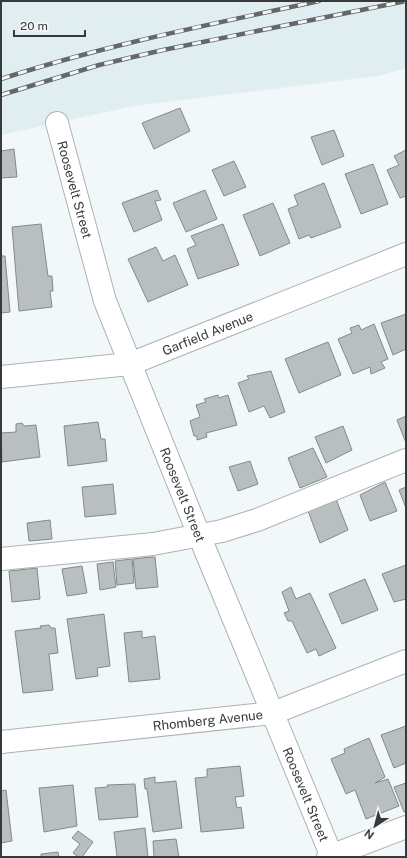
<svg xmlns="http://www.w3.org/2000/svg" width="407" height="858" font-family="'Public Sans',sans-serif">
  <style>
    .built { fill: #e0eef2 }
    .building { fill: #b9bec0; stroke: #848a8b }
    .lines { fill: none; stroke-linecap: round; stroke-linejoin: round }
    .minor-casing { stroke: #adb2b4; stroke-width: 24 }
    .minor { stroke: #fff; stroke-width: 22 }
    .rail-casing { stroke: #656869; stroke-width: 4.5 }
    .rail { stroke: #f2f8f9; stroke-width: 3; stroke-dasharray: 9; stroke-linecap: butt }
    .labels { text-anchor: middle; stroke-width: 3; stroke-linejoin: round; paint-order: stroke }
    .street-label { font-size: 13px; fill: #37393a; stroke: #f2f8f9 }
  </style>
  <rect width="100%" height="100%" fill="#f2f8f9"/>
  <path class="built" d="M1 1H406V68L378 76 134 106 1 135Z"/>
  <g class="building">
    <path d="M180 108 190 131 154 149 142 123Z"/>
    <path d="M334 130 344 156 322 165 311 137Z"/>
    <path d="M14 149 17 177 1 178V151Z"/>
    <path d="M406 150V196L400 198 387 170 399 165 394 156Z"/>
    <path d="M234 161 246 187 224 196 212 170Z"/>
    <path d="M373 164 388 204 361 214 345 174Z"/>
    <path d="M324 183 341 227 311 238 309 235 299 239 288 209 298 205 294 195Z"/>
    <path d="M157 190 161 200 155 201 162 220 134 232 122 203Z"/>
    <path d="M205 190 217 219 186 232 173 203Z"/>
    <path d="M273 203 290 243 260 256 243 215Z"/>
    <path d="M41 224 48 276H52L53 291H50L52 307 19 311 12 227Z"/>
    <path d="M223 224 239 265 198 279 187 249 196 245 191 236Z"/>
    <path d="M156 247 163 261 175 255 188 285 148 302 128 259Z"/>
    <path d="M1 256H5L10 312 1 313Z"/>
    <path d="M406 314V349L393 355 381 323Z"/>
    <path d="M374 324 388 359 381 362 385 368 371 374 370 367 353 374 338 339 352 333 350 328 359 325 361 330Z"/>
    <path d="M328 342 341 375 299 393 285 359Z"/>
    <path d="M271 371 285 412 270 418 264 406 249 412 238 383 249 379 247 376Z"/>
    <path d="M218 395 219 398 228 395 237 425 206 433 207 437 197 440V436H194L190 421 200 417 196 405 206 402 204 399Z"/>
    <path d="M406 416V443L397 420Z"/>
    <path d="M98 422 101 439H105L107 461 68 466 64 426Z"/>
    <path d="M22 423 24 426 36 425 40 457 2 462 1 433 16 432V424Z"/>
    <path d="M343 426 352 450 326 463 315 437Z"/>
    <path d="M313 448 327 477 300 488 288 458Z"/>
    <path d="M250 461 258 484 238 491 229 467Z"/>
    <path d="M385 482 397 511 370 521 360 495Z"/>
    <path d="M113 484 116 514 85 517 82 487Z"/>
    <path d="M406 487V508L399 490Z"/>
    <path d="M336 499 348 530 320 543 308 511Z"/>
    <path d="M50 520 52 539 29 541 27 523Z"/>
    <path d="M151 557H155L158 587 136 589 133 559Z"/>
    <path d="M132 559 134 583 117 585 115 561Z"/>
    <path d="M113 562 116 587 100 590 97 564Z"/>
    <path d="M406 565V599L394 602 382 574Z"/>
    <path d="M82 566 87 593 67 596 62 569Z"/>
    <path d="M37 568 40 599 12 602 9 571Z"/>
    <path d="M365 579 378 610 342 624 329 594Z"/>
    <path d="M291 587 296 599 310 593 336 648 319 656 316 649 307 653 292 621H288L284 613 289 611 282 592Z"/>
    <path d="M104 614 110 666 97 668 98 676 76 679 67 619Z"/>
    <path d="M49 625 51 628H55L58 653 49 654 53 690 23 693 15 631 41 628 40 626Z"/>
    <path d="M142 631V638L155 636 160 679 129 682 124 633Z"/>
    <path d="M406 726V763L394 768 381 735Z"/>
    <path d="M369 738 385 777 375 783 388 779 399 806 366 819 355 790 346 794 331 759 345 753 344 749Z"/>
    <path d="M240 766 244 796 235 797 237 808 241 807 244 828 201 832 195 778 207 777V769Z"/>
    <path d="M155 777V783L176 781 182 828 153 832 147 789H145L144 779Z"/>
    <path d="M406 783V811L404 812 394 787Z"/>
    <path d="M135 784 138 817 99 820 95 788 108 787 107 785Z"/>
    <path d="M73 785 77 826 44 832 39 788Z"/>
    <path d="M6 790 12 841 1 843V791Z"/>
    <path d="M145 828 148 857H117L114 832Z"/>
    <path d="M78 831 93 842 82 857H79L73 853 80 844 72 838Z"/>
    <path d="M176 839 179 857H154L153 841Z"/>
    <path d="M58 852 59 857H41V854Z"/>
  </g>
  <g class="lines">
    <g class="minor-casing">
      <g id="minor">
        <path id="s1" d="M57 123 105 301 199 535 332 857"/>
        <path id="s2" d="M1 377 130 364 406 254"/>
        <path d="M1 559 153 544 222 531 257 520 406 460"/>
        <path id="s3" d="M1 742 273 713 406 661"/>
        <path d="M328 857 406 827"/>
      </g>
    </g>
    <use href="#minor" class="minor"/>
    <g class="rail-casing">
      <g id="rail">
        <path d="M1 79C105 45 212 24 319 1"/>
        <path d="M1 95 99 65 163 50 406 1"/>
      </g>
    </g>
    <use href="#rail" class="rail"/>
  </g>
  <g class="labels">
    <g class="street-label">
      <text dy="5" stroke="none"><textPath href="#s1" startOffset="69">Roosevelt Street</textPath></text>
      <text dy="5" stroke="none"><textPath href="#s2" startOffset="213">Garfield Avenue</textPath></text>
      <text dy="5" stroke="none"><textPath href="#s1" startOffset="393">Roosevelt Street</textPath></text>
      <text dy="5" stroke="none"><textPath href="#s3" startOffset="208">Rhomberg Avenue</textPath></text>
      <text dy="5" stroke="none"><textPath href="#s1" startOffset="717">Roosevelt Street</textPath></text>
    </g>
  </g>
  <rect width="407" height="858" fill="none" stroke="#37393a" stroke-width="4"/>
  <g transform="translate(375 826) rotate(216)" stroke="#f2f8f9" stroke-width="3" paint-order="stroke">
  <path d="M0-3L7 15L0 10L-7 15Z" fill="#37393a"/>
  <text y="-6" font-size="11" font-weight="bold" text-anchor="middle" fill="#37393a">N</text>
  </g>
  <path d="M14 30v6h71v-6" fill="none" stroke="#37393a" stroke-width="2"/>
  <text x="20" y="30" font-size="12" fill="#37393a" stroke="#f2f8f9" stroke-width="3" paint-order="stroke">20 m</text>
</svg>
